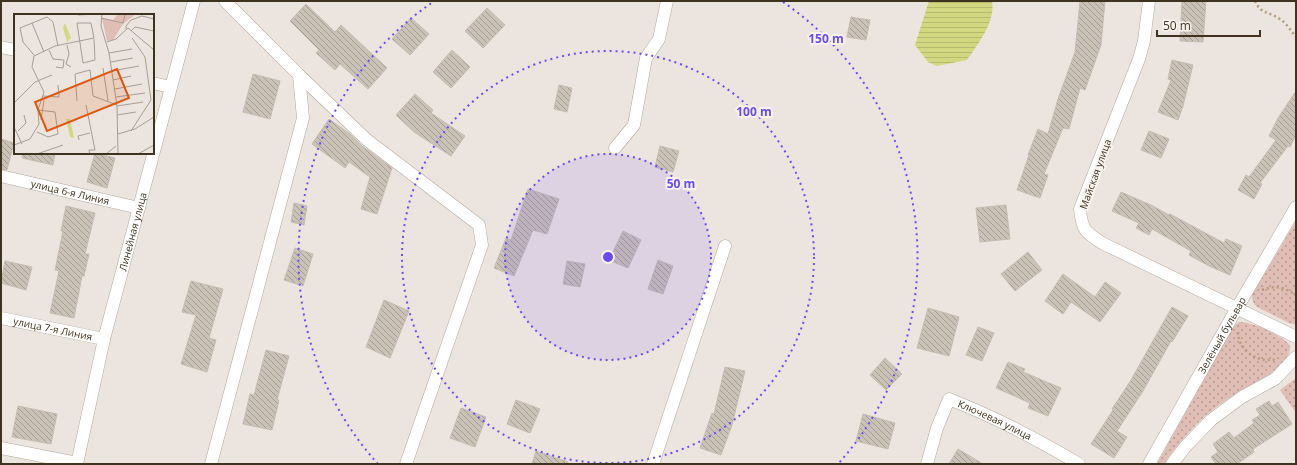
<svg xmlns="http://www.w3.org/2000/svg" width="1297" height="465" font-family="'Open Sans',sans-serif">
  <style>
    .grass { fill: url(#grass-dots) }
    .water { fill: url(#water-rules) }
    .building { fill: url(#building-back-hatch); stroke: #c6bcb1 }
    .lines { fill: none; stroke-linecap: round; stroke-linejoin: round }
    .minor-casing { stroke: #b1a89d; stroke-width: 13 }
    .path { stroke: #b39e7b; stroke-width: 2.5; stroke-dasharray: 2 3; stroke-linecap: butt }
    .minor { stroke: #fff; stroke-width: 12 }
    .ring { fill: none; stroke: #694aff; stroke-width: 2; stroke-dasharray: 2 4 }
    .labels { text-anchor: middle; stroke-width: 4; stroke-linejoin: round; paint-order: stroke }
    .street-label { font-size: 10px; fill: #3e331e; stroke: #f8f3ef }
    .inset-road { fill: none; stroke: #a69e92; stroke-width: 1 }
    .view { fill: #e0570d; fill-opacity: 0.15; stroke: #e0570d; stroke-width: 2 }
    .inset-edge { fill: none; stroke: #3e331e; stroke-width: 2 }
    .centre { fill: #694aff; stroke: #f8f3ef; stroke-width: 2 }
    .ring-label { font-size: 12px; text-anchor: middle; font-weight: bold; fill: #694aff; stroke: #f8f3ef; stroke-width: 4; stroke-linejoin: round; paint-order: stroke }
  </style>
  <defs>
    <pattern id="grass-dots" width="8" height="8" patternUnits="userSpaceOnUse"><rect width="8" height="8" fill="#e0bdb5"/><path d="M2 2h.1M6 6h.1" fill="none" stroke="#b79a93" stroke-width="1.8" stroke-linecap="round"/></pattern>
    <pattern id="water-rules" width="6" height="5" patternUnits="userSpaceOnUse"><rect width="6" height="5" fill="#d1d880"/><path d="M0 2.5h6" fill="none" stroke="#b4ba6e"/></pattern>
    <pattern id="building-back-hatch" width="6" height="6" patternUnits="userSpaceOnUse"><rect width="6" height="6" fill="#cac1b7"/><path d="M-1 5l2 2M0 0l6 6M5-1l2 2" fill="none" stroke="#a59d94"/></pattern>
  </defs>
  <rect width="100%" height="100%" fill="#ece5df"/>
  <g class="grass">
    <path d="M1296 221V325L1289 323 1257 307C1253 303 1252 300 1252 295Z"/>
    <path d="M1239 322C1250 321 1285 336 1290 346 1291 368 1254 382 1238 392 1227 399 1216 407 1206 415 1190 430 1176 446 1164 464H1157L1232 329 1235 325Z"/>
    <path d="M1296 378V413L1280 390Z"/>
  </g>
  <path class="water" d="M929 1H992C996 21 978 44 967 60L937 66 928 62 915 45Z"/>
  <g class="building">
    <path d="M1080 1H1105L1101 45 1085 90 1080 88 1069 129 1063 128 1044 174 1048 175 1040 198 1017 190 1029 155H1028L1038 129 1048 134 1058 99 1075 52Z"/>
    <path d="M1182 1H1206L1203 42 1180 41Z"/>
    <path d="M306 4 335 32 341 25 387 68 368 89 340 64 335 70 316 53 319 50 290 21Z"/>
    <path d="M487 8 505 25 483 48 465 31Z"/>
    <path d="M851 17 870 20 866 40 847 37Z"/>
    <path d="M411 18 429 34 410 55 392 39Z"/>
    <path d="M452 50 470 67 451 88 433 72Z"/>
    <path d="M1172 60 1193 65 1183 106 1178 120 1158 112 1171 80 1168 79Z"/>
    <path d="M253 74 280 81 270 119 243 112Z"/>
    <path d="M559 85 572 88 567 112 554 109Z"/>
    <path d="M1296 91V135L1290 147 1288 146 1260 183 1262 184 1254 199 1238 190 1246 175 1249 177 1276 140 1269 136 1278 118Z"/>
    <path d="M415 94 433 110 431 113 465 136 451 156 414 132 396 115Z"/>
    <path d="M329 119 350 134 362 146 392 168 377 214 361 209 370 177 349 162 345 168 312 144Z"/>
    <path d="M1149 131 1169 139 1161 158 1141 150Z"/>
    <path d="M1 139 14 143 7 170 1 169Z"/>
    <path d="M660 146 679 151 673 172 655 167Z"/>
    <path d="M23 153H55L53 165 22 158Z"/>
    <path d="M95 153 115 158 107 188 87 182Z"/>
    <path d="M528 189 559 199 547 234 533 230 514 276 494 268 506 238 511 240Z"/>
    <path d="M1121 192 1153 206 1169 215 1170 214 1224 243 1226 239 1242 246 1230 275 1209 266 1189 255 1191 251 1152 229 1149 235 1136 228 1139 223 1112 211Z"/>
    <path d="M294 203 307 206 304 225 291 222Z"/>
    <path d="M1006 205 1010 239 980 242 976 208Z"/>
    <path d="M66 206 95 213 85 254H89L84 276H82L74 318 50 313 59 271 55 270 63 231H61Z"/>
    <path d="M623 231 641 240 628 268 609 260Z"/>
    <path d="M295 248 313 254 303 286 284 280Z"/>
    <path d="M1028 252 1042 270 1015 291 1001 274Z"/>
    <path d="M658 260 673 266 663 294 648 289Z"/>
    <path d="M5 261 32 267 26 290 1 283Z"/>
    <path d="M567 261 585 264 580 287 563 284Z"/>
    <path d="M1063 274 1095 297 1105 282 1121 293 1100 322 1071 302 1063 314 1045 301Z"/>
    <path d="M191 281 223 289 209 338 216 340 207 372 181 364 196 315 182 312Z"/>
    <path d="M384 300 409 311 390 358 366 347Z"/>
    <path d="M1172 307 1188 316 1172 342 1171 341 1143 391 1117 431 1127 437 1114 458 1091 444 1113 410 1112 409 1131 380Z"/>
    <path d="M928 308 959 317 949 356 917 348Z"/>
    <path d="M978 327 994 333 982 361 966 355Z"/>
    <path d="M266 350 289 356 277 400H279L272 430 243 424 250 394 254 395Z"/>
    <path d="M885 358 902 374 886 390 870 375Z"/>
    <path d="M1008 362 1025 369 1023 372 1061 388 1048 416 1028 408 1030 403 996 388Z"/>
    <path d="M725 367 745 371 732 425 721 455 700 448 712 413 714 414Z"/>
    <path d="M516 400 540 409 530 433 507 424Z"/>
    <path d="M1269 401 1272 406 1278 402 1292 424 1253 449 1254 452 1237 464H1216L1211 457 1218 452 1213 444 1229 432 1234 438 1254 423 1252 420 1260 415 1256 409Z"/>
    <path d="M18 406 57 414 51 444 12 437Z"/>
    <path d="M461 408 486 417 475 447 450 438Z"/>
    <path d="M863 414 895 423 888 449 856 441Z"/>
    <path d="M958 449 983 464H949Z"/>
    <path d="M536 451 568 462 567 464H532Z"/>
  </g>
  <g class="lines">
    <g class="minor-casing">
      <g id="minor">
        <path d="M225 1 299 75 367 140 479 225 482 245 406 464"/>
        <path d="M1149 1 1144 41 1139 59 1080 209C1082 230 1085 232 1102 243L1296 337"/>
        <path d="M1 47 15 50"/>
        <path d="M153 83 170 87"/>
        <path d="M615 148 634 125 646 58 659 39 667 1"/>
        <path id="s1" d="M1 176 139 208"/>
        <path id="s2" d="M1 318 104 339"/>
        <path d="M1 448 77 463"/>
        <path id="s3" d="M77 464 104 339 194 1"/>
        <path d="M211 464 303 118 299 75"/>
        <path d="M653 464 725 246"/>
        <path id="s4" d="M927 464 937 428 949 399C995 417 1037 439 1079 464"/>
        <path id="s5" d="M1149 464 1237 308 1296 207"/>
        <path d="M1172 464 1185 447 1211 420 1242 397 1275 379 1296 357"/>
      </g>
    </g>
    <g class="path">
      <path d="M1255 1C1261 15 1270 11 1281 20 1287 24 1291 31 1296 37"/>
      <path d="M1262 290C1274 285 1287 287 1296 296"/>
      <path d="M1238 332C1238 351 1259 364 1276 359"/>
    </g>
    <use href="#minor" class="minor"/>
  </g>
  <circle cx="608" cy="257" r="103" fill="#694aff" fill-opacity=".12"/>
  <g class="ring">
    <circle cx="608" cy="257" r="103"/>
    <circle cx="608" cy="257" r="206"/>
    <path d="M378 464A309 309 0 0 1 433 2M783 2A309 309 0 0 1 838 464"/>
  </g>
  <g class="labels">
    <g class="street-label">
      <text transform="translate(1095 174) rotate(-70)" y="4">Майская улица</text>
      <text dy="4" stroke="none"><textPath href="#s1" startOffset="71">улица 6-я Линия</textPath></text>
      <text dy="4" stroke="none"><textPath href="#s3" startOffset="239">Линейная улица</textPath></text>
      <text dy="4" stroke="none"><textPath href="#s2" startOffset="53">улица 7-я Линия</textPath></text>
      <text dy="4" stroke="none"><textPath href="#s5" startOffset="148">Зелёный бульвар</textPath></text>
      <text dy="4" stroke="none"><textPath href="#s4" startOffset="119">Ключевая улица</textPath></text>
    </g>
  </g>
  <g transform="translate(14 14)">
    <rect width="140" height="140" fill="#ece5df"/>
    <path d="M104 0H122L109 10 99 26 93 27 88 4 99 6Z" fill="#e0bdb5"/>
    <path d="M51 9 57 24 53 28 49 14ZM52 105H56L60 124 56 123Z" fill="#d1d880"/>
    <path class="inset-road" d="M88 0 87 12 95 39 103 92 104 140M64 1 82 0M87 4 109 9 111 0M18 9 30 38M112 15V12L117 6 128 2 140 5M117 17 121 13 140 17M80 24 77 9H63L69 49 81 46 80 25M93 28 102 25 114 14 140 36M53 31 55 40 52 50 57 53M35 36 39 45 50 46 49 54 42 53M95 39 118 35M20 41 9 28 6 14 33 3 39 8 44 32M97 48 119 44M89 54 94 87M98 57 125 52M99 66 117 62M101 75 128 70M29 82 45 83 44 71M102 83 131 79M63 87 61 60 76 56 79 82 103 91M0 89 21 68 38 61M72 91 81 136H75L76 140M103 92 129 88M103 101 122 98M27 106 30 86M0 113 8 130M4 117 12 109 10 101M117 117 137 86 131 43 118 24M23 118 34 123 44 120 41 98 24 96M104 120 121 115 140 103M65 126 64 122 76 119M0 131 16 125 25 110 24 96 30 78 18 53 20 42 41 32 80 24M23 140 49 131M92 140 102 132M124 140 140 131"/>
    <path class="view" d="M103 55 115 84 33 117 21 88Z"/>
    <rect width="140" height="140" class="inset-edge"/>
  </g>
  <circle cx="608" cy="257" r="6" class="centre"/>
  <g class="ring-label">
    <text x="826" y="43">150 m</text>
    <text x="754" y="116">100 m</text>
    <text x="681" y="188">50 m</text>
  </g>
  <rect width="1297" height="465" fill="none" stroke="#3e331e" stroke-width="4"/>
  <path d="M1157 30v6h103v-6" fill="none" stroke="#3e331e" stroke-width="2"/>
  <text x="1163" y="30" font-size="12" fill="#3e331e" stroke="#f8f3ef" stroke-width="3" paint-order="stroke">50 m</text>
</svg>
